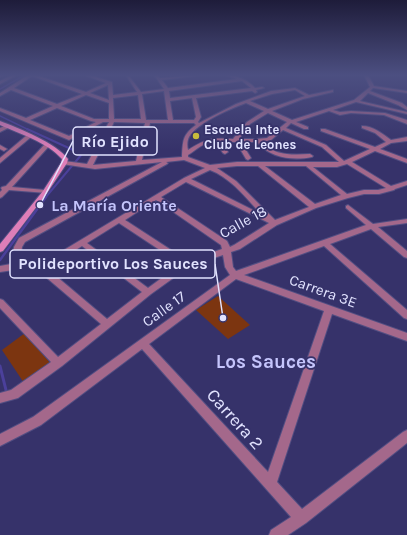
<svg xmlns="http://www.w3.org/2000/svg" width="407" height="535" font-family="Karla,sans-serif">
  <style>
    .green { fill: #7c3510 }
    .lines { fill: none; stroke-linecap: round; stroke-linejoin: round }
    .stream-far3 { stroke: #4b409b; stroke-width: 1.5 }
    .stream-far2 { stroke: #4b409b; stroke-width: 2 }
    .stream-far1 { stroke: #4b409b; stroke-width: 2.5 }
    .stream { stroke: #4b409b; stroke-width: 3 }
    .street-casing { stroke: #524e82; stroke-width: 2 }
    .secondary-casing { stroke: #524e82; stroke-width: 2 }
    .street { fill: #a4688b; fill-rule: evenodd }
    .secondary { fill: #de7eb8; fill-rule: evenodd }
    .poi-dot { fill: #c7bb3c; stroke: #36326a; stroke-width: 1.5 }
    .labels { text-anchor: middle; stroke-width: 3.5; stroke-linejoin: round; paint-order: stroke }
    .far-poi-label { font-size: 13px; font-weight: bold; fill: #e2e3ff; stroke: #36326a; text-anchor: start }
    .street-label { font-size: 15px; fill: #e2e3ff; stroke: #36326a }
    .neighbourhood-label { font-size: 16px; font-weight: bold; fill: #c5c5fc; stroke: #36326a }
    .near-street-label { font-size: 18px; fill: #e2e3ff; stroke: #36326a }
    .near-neighbourhood-label { font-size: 19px; font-weight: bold; fill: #c5c5fc; stroke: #36326a }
    .leader { fill: none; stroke: #e2e3ff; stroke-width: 1.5 }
    .callout-dot { fill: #e2e3ff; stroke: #36326a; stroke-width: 1.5 }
    .callout { fill: #36326a; stroke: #e2e3ff; stroke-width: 1.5 }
    .callout-label { font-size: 16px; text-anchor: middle; font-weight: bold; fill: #e2e3ff }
  </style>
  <rect width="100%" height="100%" fill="#36326a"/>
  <g class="green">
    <path d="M218 296 250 325 228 339 196 310Z"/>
    <path d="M25 333 52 365 24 383 2 350Z"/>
  </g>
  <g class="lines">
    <g class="stream-far3">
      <path d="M0 89 25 75"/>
      <path d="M0 116 29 130"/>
    </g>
    <path class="stream-far2" d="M27 129 82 154 45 198"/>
    <path class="stream-far1" d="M0 260 46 197"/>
    <path class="stream" d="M0 366 7 394"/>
    <g class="street-casing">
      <g id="street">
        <path d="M0 75H4L0 77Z"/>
        <path d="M12 75H17L0 84V81Z"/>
        <path d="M28 75H36L86 92 106 83 84 75H90L112 82 113 95 137 92 127 77 129 76 141 92 164 89 154 75H158L160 78 203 75 162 80 168 88 237 79 225 75C236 75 247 79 255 88L262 87 264 88 256 90 257 92 255 93 252 91 196 98 201 117 198 122 199 123 236 104 271 91 295 88 309 95 333 90V92L303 99 272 111 292 120 354 100 370 87 364 75H368L374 86 407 91V93L373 88 370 91 402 103 407 107V110L398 105 368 93 360 101 407 112V114L356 102 333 110 340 112 351 111 385 113 407 120V124L384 115 351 113 340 115 329 111 296 122 308 127V129H304L291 123 286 128 326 145 344 161 370 149 321 131V129H325L375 147 386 142 375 133 362 128V126C373 126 383 134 391 140L407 137V141L391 143 380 149 407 159V163L375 151 352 162 391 186 407 181V185L395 189 394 190 379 194H364L348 198 316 208 277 225 240 249 231 252 233 267 236 271 366 225 346 208V206L348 205 373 224 407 219V223L378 227 407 251V258L404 257 371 229 330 244 407 310V319L404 318 324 246 244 275 407 333V341L332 314 277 482 302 509 403 432 407 430V443L306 523 288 535H269L271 530 291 517 142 349 41 425 0 446V434L33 417 230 275 225 267 223 255 190 266 151 294 62 366 18 398 0 403V393L11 390 51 362 0 308V299L3 300 58 357 101 324 34 267 0 272V266L11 264 14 247 19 238 162 162 95 169 62 164 61 163 64 161 87 164 109 122H103L69 140 0 111V108L26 118 53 106 11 90 0 96V93ZM32 76 82 94 57 104 14 88ZM242 81 251 88 170 98 169 91ZM108 85 109 100 90 93ZM295 90 305 96 268 109 250 101 272 94ZM164 91 168 120H146L142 94ZM86 95 109 103V119H94L61 106ZM138 95 141 119H114L113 98ZM192 98 196 117 194 120H173L170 101ZM246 103 264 111 247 122 233 139C211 138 207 138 188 150 187 146 187 141 189 137 198 122 230 109 246 103ZM57 108 91 121 96 122 69 136 30 120ZM268 113 287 122 267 138 256 139H239L250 124ZM114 122 145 123 136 161 93 165ZM150 123H194L196 125C182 135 183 141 182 157L142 160ZM283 130 322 147 339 162H237L210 165 188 157V155C197 149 205 141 215 142L223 153 225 154 228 152 221 142H236L246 159 248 160 251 158 241 142H257C270 158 293 161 312 157L313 156 310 154C293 155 274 156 262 142L271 140ZM184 160 205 168 184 178 54 256 46 259 20 263 22 247 25 242 167 164 168 163 166 162ZM347 164 386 188 378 190H364L347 194 313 167H337ZM237 166H258L309 207 275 220 236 181 217 168ZM265 166H306L341 195 315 204ZM210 170C231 178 246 198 261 214L191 179ZM186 182 269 223 234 245 230 247 227 241 161 197ZM156 200 221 245 222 249 188 261 125 220ZM119 223 181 264 148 288 87 243ZM82 246 142 292 107 319 43 265 60 260ZM236 279 324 311 268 472 149 344Z"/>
        <path d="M5 126 10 127 0 132V128Z"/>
        <path d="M26 136 31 137 0 163V158Z"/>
        <path d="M45 144 50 145 12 187 45 190 47 191V193L9 190 2 197 0 198V192L2 190 1 188 2 187 6 186Z"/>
        <path d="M0 145 7 149 4 151 0 149Z"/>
      </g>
    </g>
    <g class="secondary-casing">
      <path id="secondary" d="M0 121C19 128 56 143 68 159L67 163 47 193 3 251 0 252V244L43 191 61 163 62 159C47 142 20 134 0 125Z"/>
    </g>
    <use href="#street" class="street"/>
    <use href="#secondary" class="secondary"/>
  </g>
  <linearGradient id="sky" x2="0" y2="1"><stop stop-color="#1e1c3a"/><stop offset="0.5" stop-color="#4c4f81"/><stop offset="1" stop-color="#4c4f81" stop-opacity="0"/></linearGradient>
  <rect width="407" height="150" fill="url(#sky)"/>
  <circle class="poi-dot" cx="196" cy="136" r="4"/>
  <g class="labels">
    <g class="far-poi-label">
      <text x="204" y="134">Escuela Inte<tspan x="204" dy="15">Club de Leones</tspan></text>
    </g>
    <g class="street-label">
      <text transform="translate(243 222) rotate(-29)" y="5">Calle 18</text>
      <text transform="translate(323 291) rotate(20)" y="5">Carrera 3E</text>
      <text transform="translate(164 309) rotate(-36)" y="5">Calle 17</text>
    </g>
    <g class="neighbourhood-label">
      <text x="114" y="211">La María Oriente</text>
    </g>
    <g class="near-street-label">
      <text transform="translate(235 419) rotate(48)" y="6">Carrera 2</text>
    </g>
    <g class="near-neighbourhood-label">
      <text x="266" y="368">Los Sauces</text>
    </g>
  </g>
  <path class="leader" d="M40 205L73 141M223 318L215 264"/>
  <g class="callout-dot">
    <circle cx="40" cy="205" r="4"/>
    <circle cx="223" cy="318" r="4"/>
  </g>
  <g class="callout">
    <rect x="73" y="127" width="84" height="28" rx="4"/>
    <rect x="10" y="250" width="205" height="28" rx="4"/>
  </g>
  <g class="callout-label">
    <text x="115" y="147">Río Ejido</text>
    <text x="113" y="269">Polideportivo Los Sauces</text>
  </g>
</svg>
